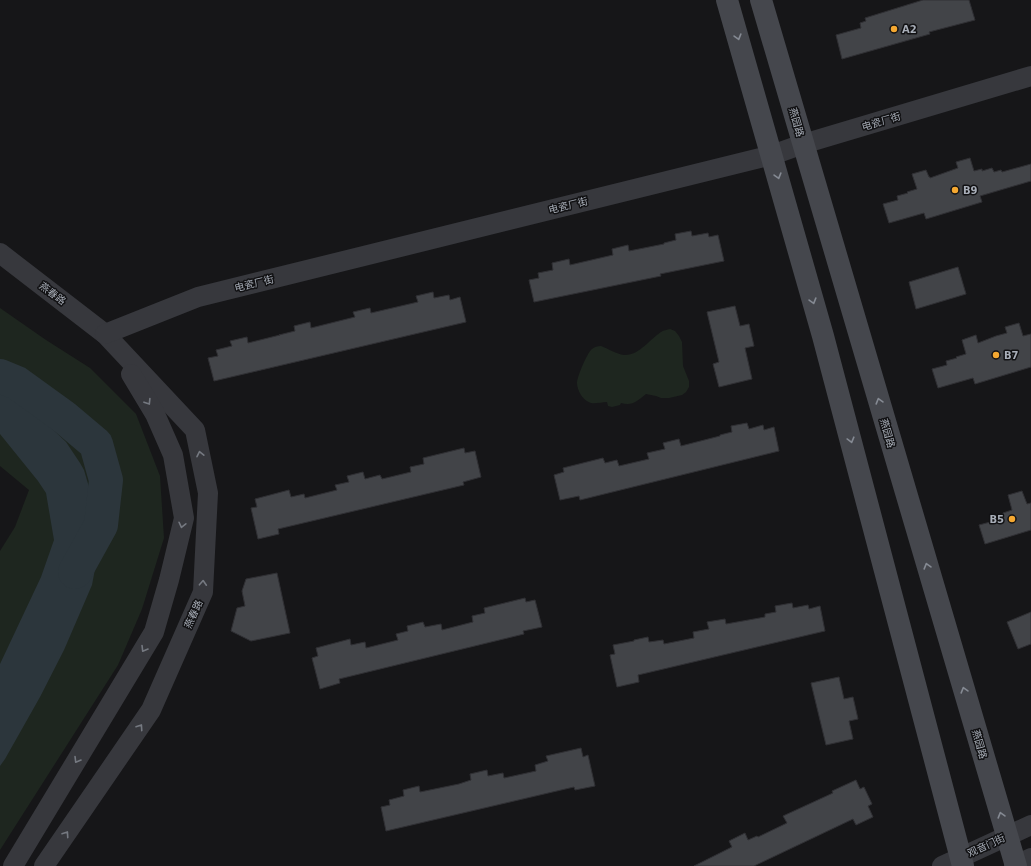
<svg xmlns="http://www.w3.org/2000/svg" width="1031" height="866" font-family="'DejaVu Sans','Noto Sans SC',sans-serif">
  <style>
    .green { fill: #1e261f }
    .water { fill: #2c363c }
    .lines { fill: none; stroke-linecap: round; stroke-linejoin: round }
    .river { stroke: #2c363c; stroke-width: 34 }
    .building { fill: #424448; stroke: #303034 }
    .tertiary { stroke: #37383d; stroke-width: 20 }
    .secondary { stroke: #45474d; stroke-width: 22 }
    .oneway { stroke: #858a93 }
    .oneway2 { stroke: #757981 }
    .poi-dot { fill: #f5a831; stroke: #111113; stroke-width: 1.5 }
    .labels { text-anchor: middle; stroke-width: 3; stroke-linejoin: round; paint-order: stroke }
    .poi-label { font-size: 10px; font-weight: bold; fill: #a8aeb8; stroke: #111113; text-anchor: start }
    .street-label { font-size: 10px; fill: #a8aeb8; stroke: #111113 }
  </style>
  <rect width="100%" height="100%" fill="#161618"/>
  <g class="green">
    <path d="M0 308 46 340 90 368 136 414 160 476 164 538 142 609 118 665 0 850V551L15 527 29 490 0 466Z"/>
    <path d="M670 329 675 331 679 336 682 342 683 366 689 381V387L686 392 682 395 669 398H661L656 396 646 394C637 401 633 406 621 403L620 405 612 407 608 406 607 402C602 402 595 404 591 403 583 401 577 390 577 383 577 377 587 353 592 349 594 347 598 346 601 346 609 349 616 354 624 355 639 356 650 339 661 332 664 330 667 330 670 329Z"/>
  </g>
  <path class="water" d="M0 386 18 396 66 442 80 463 84 470 91 494 100 542 92 585 64 650 40 697 5 759 0 766V664L41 577 54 540 46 493 38 481 0 434Z"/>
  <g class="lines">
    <path class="river" d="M0 376 17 383 64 417 96 444 106 480 101 525 75 572"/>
  </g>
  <g class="building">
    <path d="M923 0H969L975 20 929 32 930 34 842 59 836 35 861 28 860 23 866 21 865 18Z"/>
    <path d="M970 158 974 171 982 169V171L992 168 994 172 1001 170 1002 172 1031 164V181L980 196 982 202 926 219 924 213 889 223 883 204 898 200 897 196 908 193 907 192 917 189 912 174 926 170 929 177H930V178L958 168 956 162Z"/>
    <path d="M691 231 692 236 708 233 709 237 718 235 724 261 660 274 661 276 534 302 529 280 539 278 538 273 553 270 552 263 569 259 570 265 613 255 612 249 628 245 629 251 664 244V243L676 240 675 234Z"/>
    <path d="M958 267 966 294 916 309 909 282Z"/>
    <path d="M433 292 434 298 449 295 450 300 460 297 466 322 214 381 208 358 218 356 216 350 232 346 230 341 247 337 248 343 280 335H279L295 331 294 326 310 322 311 328 355 317 353 312 370 308 371 313 418 302 416 296Z"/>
    <path d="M735 306 740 326 749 324 754 346 745 348 752 379 719 387 713 364 719 362 707 312Z"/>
    <path d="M1019 323 1023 336 1031 334V367L975 384 973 378 938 388 932 369 947 365 946 361 957 358 956 357 966 354 962 340 976 335 978 343 996 336 1007 333 1005 327Z"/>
    <path d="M747 423 749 429 763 425 764 430 774 427 779 451 580 500 579 496 560 500 554 475 564 472 563 468 603 458 605 463 617 460 619 466 649 459 647 453 665 449 663 443 679 439 681 446 720 436V435L732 432 731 426Z"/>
    <path d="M464 448 465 453 475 451 481 477 463 482 464 485 278 529 279 534 258 539 251 508 257 507 255 499 289 490 291 497 304 494 305 498 337 490 335 485 349 482 347 476 363 472 365 479 380 475 382 479 411 472 410 467 424 464 423 458Z"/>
    <path d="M1022 491 1027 504 1031 503V530L985 544 979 525 994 521 992 517 1003 514V513L1012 510 1008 495Z"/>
    <path d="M277 573 290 633 251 641 231 631 237 608 245 606 242 591 246 579Z"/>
    <path d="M525 598 526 602 535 600 542 627 523 631 524 634 339 679 340 683 320 689 312 658 318 656 316 648 350 639 351 645 365 642 366 648 398 640 396 634 408 631 407 626 423 622 425 627 441 624 442 630 473 622 472 616 485 613 484 608Z"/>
    <path d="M792 603 793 608 808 605 809 609 820 606 825 631 638 675 639 682 617 687 610 655 615 654 613 645 634 641V640L648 637 649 642 663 640 664 644 694 638 693 632 709 629 707 622 725 619 726 624 765 617V614L776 612 775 606Z"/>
    <path d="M1031 612V644L1018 649 1007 622Z"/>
    <path d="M839 677 844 699 853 697 858 719 849 721 853 739 826 745 811 683Z"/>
    <path d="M581 748 583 757 588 755 595 786 575 790 574 787 386 831 381 807 390 805 389 800 404 796 403 790 419 786 420 792 459 784 471 780 470 774 487 770 488 776 503 773 504 778 536 771 535 765 548 761 546 756Z"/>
    <path d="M856 780 860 789 864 787 872 804 868 806 873 817 856 825 853 819 754 866H694L732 847 729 841 745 833 748 840 757 836 758 837 787 823 783 816 833 793 832 791Z"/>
  </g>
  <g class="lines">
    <g class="tertiary">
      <path d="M0 253 105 334 195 430 208 493 203 592 151 710 44 866"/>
      <path d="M105 334 198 297 772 155 803 144 1031 76"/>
      <path d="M13 866 154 632 169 580 184 518 173 455 155 414 131 374"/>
      <path d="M942 866 1031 825"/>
      <path d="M1014 866 1031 858"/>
    </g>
    <g class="secondary">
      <path d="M727 0 823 336 963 866"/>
      <path d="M761 0 1016 866"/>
    </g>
  </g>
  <defs><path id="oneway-chevron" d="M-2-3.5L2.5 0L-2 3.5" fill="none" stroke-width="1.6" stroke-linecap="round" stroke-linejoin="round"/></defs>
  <g class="oneway">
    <use href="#oneway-chevron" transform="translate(738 37) rotate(74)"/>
    <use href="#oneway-chevron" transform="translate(778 176) rotate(74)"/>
    <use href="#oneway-chevron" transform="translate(813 301) rotate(74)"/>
    <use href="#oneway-chevron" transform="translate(879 401) rotate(-106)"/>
    <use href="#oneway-chevron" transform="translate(851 440) rotate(75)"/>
    <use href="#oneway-chevron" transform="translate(927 566) rotate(-106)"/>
    <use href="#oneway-chevron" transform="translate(964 690) rotate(-106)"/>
    <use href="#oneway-chevron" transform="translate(1001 815) rotate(-106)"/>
  </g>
  <g class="oneway2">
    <use href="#oneway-chevron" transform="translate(148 402) rotate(58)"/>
    <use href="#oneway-chevron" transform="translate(200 454) rotate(-102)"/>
    <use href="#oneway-chevron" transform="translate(182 525) rotate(103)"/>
    <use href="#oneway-chevron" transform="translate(203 583) rotate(-87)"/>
    <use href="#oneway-chevron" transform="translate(144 649) rotate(121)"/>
    <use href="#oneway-chevron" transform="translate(140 727) rotate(-56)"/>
    <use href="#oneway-chevron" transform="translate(77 760) rotate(121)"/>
    <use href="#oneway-chevron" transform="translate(66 834) rotate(-56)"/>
  </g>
  <g class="poi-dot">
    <circle cx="894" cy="29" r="4"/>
    <circle cx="955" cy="190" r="4"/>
    <circle cx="996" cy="355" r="4"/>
    <circle cx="1012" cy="519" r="4"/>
  </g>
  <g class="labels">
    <g class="poi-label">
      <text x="902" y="33">A2</text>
      <text x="963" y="194">B9</text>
      <text x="1004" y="359">B7</text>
      <text x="1004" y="523" text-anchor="end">B5</text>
    </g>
    <g class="street-label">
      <text transform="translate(881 121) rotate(-17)" y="4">电瓷厂街</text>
      <text transform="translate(797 122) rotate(74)" y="4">燕园路</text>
      <text transform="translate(568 205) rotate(-14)" y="4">电瓷厂街</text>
      <text transform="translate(254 283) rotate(-14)" y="4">电瓷厂街</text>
      <text transform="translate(53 293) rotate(37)" y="4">燕春路</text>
      <text transform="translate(888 433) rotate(74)" y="4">燕园路</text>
      <text transform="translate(193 614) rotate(-66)" y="4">燕春路</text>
      <text transform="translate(980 744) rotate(74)" y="4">燕园路</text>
      <text transform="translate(986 845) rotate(-25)" y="4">观音门街</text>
    </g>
  </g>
</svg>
